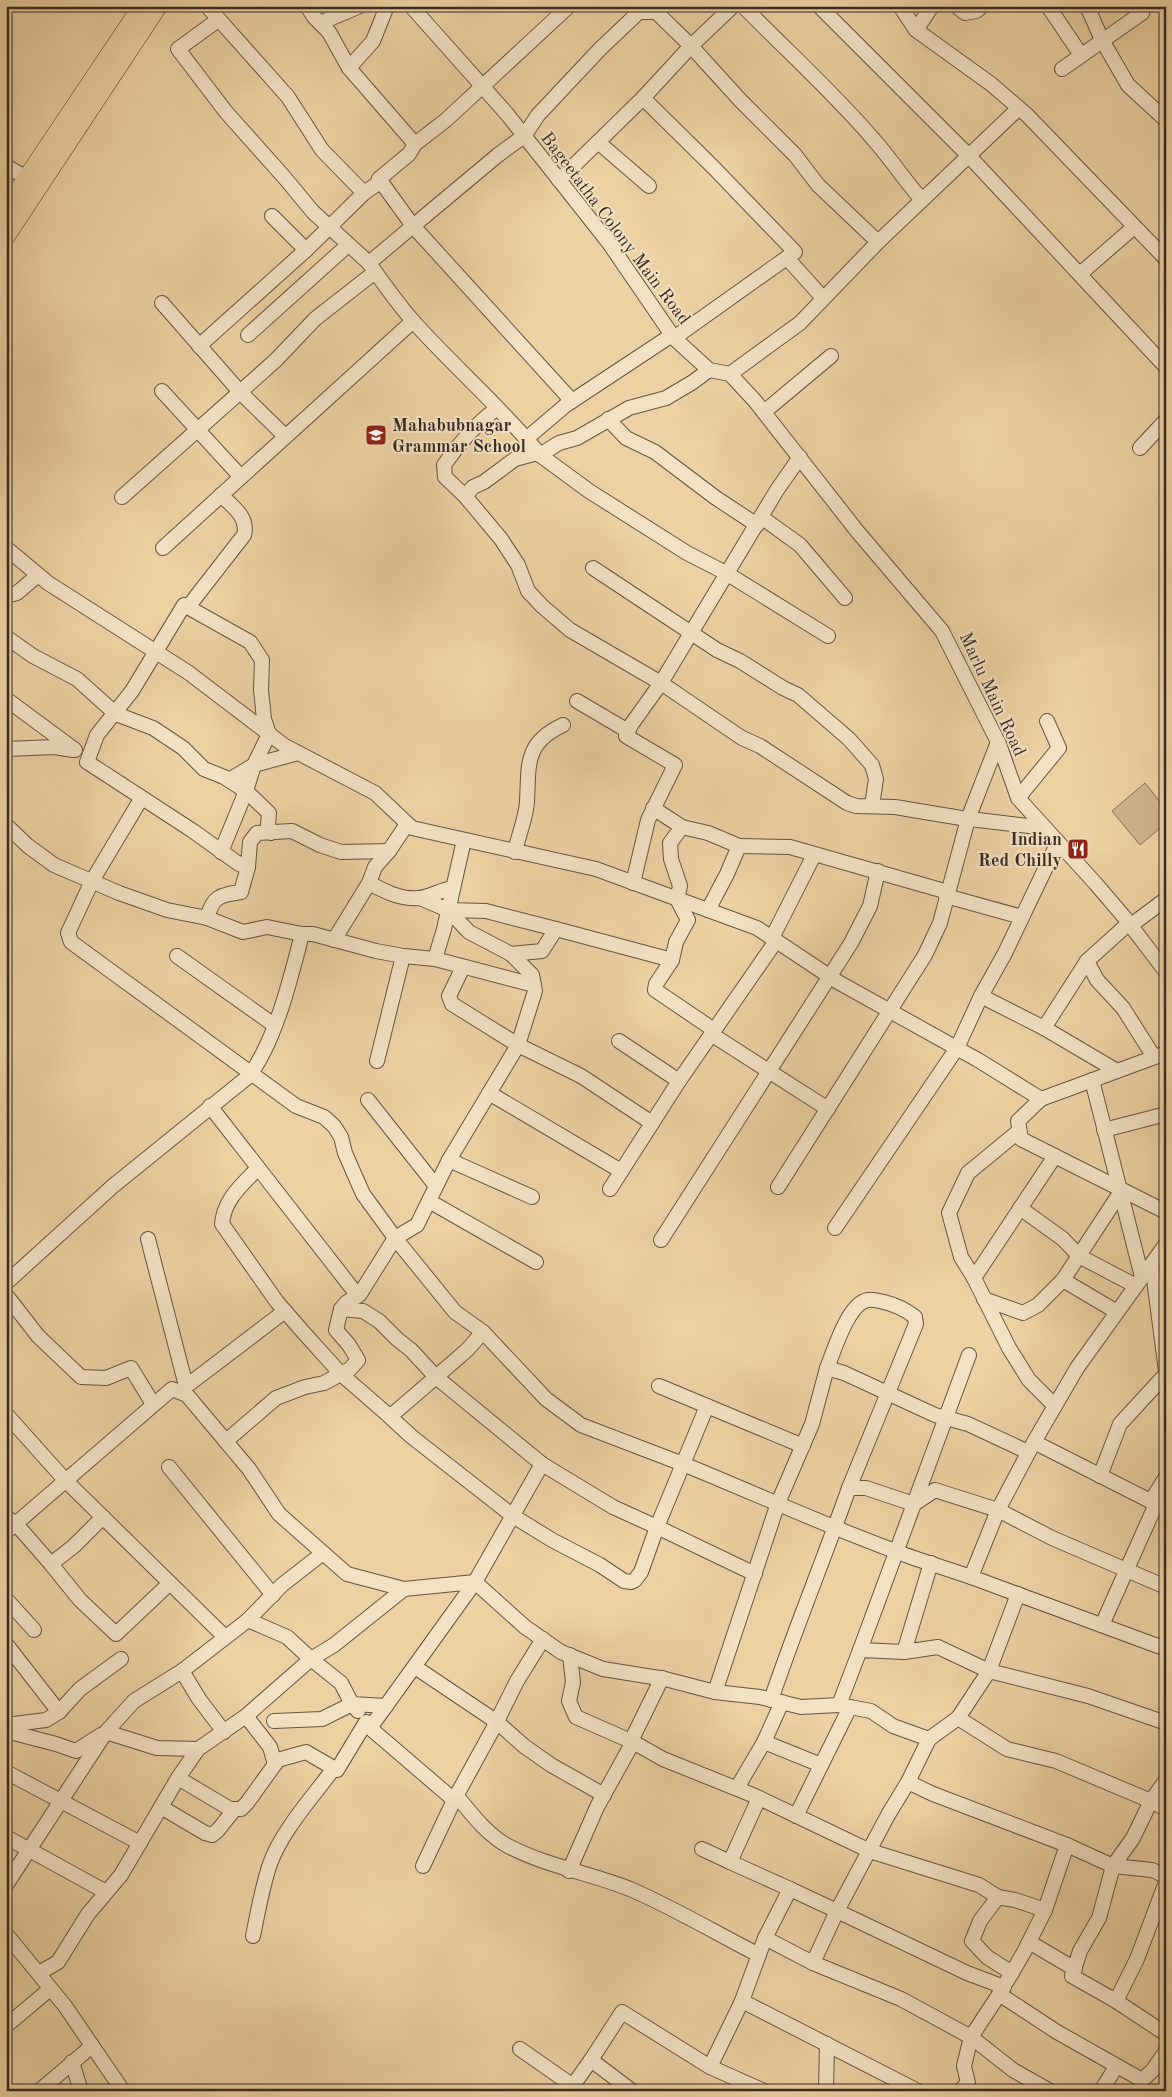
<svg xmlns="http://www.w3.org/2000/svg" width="1172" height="2097" font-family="'Old Standard TT',serif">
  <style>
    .green { fill: #cdb58d; stroke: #827059 }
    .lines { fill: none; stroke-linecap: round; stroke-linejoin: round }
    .minor-casing { stroke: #645544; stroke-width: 16 }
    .major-casing { stroke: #372c25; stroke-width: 19 }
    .minor { stroke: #f3e1c3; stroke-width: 14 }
    .major { stroke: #ecd1a2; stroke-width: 18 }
    .labels { text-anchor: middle; stroke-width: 4; stroke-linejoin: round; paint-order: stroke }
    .street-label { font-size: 18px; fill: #372c25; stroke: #f3e1c3 }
    .poi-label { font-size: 18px; font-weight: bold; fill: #372c25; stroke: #f3e1c3; text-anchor: start }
  </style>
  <rect width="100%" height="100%" fill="#ecd1a2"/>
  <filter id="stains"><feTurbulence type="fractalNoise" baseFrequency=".004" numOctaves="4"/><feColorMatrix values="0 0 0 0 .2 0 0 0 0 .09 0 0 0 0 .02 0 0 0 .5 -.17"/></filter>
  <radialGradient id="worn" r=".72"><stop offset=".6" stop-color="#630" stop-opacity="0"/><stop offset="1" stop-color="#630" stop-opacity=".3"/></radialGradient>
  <path class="green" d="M1145 783 1166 809V823L1140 845 1112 811Z"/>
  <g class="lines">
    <g class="minor-casing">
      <g id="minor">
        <path d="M207 6 288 97 322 150 364 193 377 184 379 179 413 226 369 263 313 212 284 177 226 112 178 49 218 20"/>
        <path d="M307 6 314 17 329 32 349 68 373 41 387 6"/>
        <path d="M411 6 507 114 609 243 674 338 709 370 730 374 755 401 857 531 942 631 999 744 1018 798 1096 884 1125 918 1166 972"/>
        <path d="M650 6 691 46 643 98 713 167 795 252 674 338"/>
        <path d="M733 6 691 46 740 100 795 155 818 185 878 242"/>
        <path d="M743 6C787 51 834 93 874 140 891 159 905 181 922 200"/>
        <path d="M819 6 969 156 1166 367"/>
        <path d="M900 6 916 30 932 6"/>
        <path d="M956 6 965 13 976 11 982 6"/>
        <path d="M1048 6 1081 55"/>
        <path d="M1087 6 1102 40 1128 85 1166 120"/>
        <path d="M320 23 360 6"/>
        <path d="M916 30 991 84 1027 115 1166 259"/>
        <path d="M349 68 415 144"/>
        <path d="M1062 69 1142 13"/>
        <path d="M598 142 649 186"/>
        <path d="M6 166 27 178"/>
        <path d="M379 179 409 154 415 144 446 120 569 6"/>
        <path d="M559 180 643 98"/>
        <path d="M272 216 306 250"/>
        <path d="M787 258 823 298"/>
        <path d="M369 263C383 283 397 303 413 321 454 367 501 407 540 455L559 443 577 438 629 408 666 398 693 382 709 370"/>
        <path d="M1080 274 1134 227"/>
        <path d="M162 303 240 392 285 436"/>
        <path d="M248 335 348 245"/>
        <path d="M199 346 306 250 364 193"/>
        <path d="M730 374 800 323 878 242 1019 108"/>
        <path d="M162 391 241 477"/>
        <path d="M572 401 413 226 498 155 524 136 538 115 600 49 639 12H656L661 6"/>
        <path d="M497 408C476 424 459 443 444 465L445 477 465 496 501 539 518 565 528 591 542 606 570 630 661 683 742 738 760 746 847 803 856 806 895 807 961 818 1045 828"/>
        <path d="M764 412 831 356"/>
        <path d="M608 419 626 438 655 452 716 498 757 525"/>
        <path d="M526 439 566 405 672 335"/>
        <path d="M1140 448 1166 420"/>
        <path d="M540 455 589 491 687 553 726 573 828 636"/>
        <path d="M465 496 473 487 484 482 515 459 538 453"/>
        <path d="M122 497 276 360 315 319 375 272"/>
        <path d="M761 517 800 545 845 598"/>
        <path d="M6 548 48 583 189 673 285 746 375 793 412 828 596 869 757 928 838 982 978 1060 1041 1099 1166 1053"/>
        <path d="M163 548 413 321"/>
        <path d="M593 568 717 650 740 661 783 688 798 695 849 739 872 765 876 779 872 806"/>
        <path d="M6 596 17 593 38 575"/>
        <path d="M188 607 244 535C249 517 232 506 221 495"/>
        <path d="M6 637 33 656 77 679 116 714 153 728 183 748 204 769 224 777 246 791 254 765 229 780"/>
        <path d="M6 699 75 750"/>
        <path d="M577 701 628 731"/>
        <path d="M6 749 55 747 73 750"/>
        <path d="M1018 798 1059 748 1047 721"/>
        <path d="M141 799 92 881 68 933 71 942 296 1106 324 1117 334 1126 341 1137 345 1153 363 1194 395 1238 360 1294 346 1303 341 1309 336 1330 349 1345 358 1360 350 1369 324 1383 305 1387 276 1398 226 1441"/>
        <path d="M653 808 682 827 708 833 739 846 727 874 708 910"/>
        <path d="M407 824 389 851 375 867 369 883C384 891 401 900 419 898 430 897 440 890 453 888"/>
        <path d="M6 825 28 846 54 865 119 893 167 910 207 918 243 932 267 927 302 934"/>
        <path d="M682 827 670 843 671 859 680 886 677 899 688 920 676 942 672 960 656 984 655 990 714 1030"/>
        <path d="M739 846 790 847 948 892"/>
        <path d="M221 852 246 791 269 813 268 825 271 833"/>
        <path d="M515 852C518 836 526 818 527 802 529 765 524 743 563 725"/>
        <path d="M248 867 250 842 257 833 292 831 320 845 341 852 389 851"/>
        <path d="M633 883 648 820 675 765 626 736 631 725 661 683 777 490 800 457"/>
        <path d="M946 896 1022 917"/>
        <path d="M420 898 448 910 486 911 556 929 542 951 511 954 532 975 535 991 518 1045 449 1160 417 1225 395 1238 455 1312 483 1332 546 1399 581 1425 683 1464 657 1527 755 1574"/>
        <path d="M448 910 469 932 511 954"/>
        <path d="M207 918C213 896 220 895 241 892L248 867 239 864 193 831 87 762 97 735 132 691 184 605 250 642 262 660 261 690 264 719 269 734 254 765 298 753"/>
        <path d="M1128 924 1087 961 1097 980 1123 1008 1154 1057"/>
        <path d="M1130 926 1166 899"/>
        <path d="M556 929 672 960"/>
        <path d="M772 938 814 855"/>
        <path d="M334 940 369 883"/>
        <path d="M177 956 274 1025"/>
        <path d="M435 959 534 985"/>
        <path d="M463 967 449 996 452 1004 518 1045 581 1076 652 1123"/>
        <path d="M981 996 1005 953 1058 842"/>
        <path d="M1044 1028 1087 961"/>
        <path d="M711 1034 828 1109"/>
        <path d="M619 1041 679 1081"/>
        <path d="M377 1061 403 956"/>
        <path d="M1092 1080 1142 1277"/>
        <path d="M489 1093 621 1171"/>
        <path d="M1041 1099 1018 1121 1021 1139 1166 1212"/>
        <path d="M368 1100 436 1186"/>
        <path d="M210 1106 358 1296"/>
        <path d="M1104 1130 1166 1114"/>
        <path d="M1055 1156 974 1278 1009 1348 1029 1380 1055 1406"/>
        <path d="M449 1160 532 1197"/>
        <path d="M258 1168C242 1185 224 1199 222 1224L277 1302 304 1333 341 1374 387 1414H393L436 1377 542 1464 613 1507 657 1527 641 1572 635 1580 631 1582 624 1581 600 1565 552 1540 513 1516 412 1437 387 1414"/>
        <path d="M778 1187 925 955 940 923 968 819 998 742"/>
        <path d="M610 1189 679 1081 776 941"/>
        <path d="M429 1201 536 1262"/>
        <path d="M1020 1208 1063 1239 1079 1256 1136 1286"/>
        <path d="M835 1228 957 1048 981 996 1044 1028 1117 1071"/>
        <path d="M148 1239 186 1386"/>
        <path d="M661 1240 851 943 870 906 878 871"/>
        <path d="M1166 1244 1077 1368 1034 1442 998 1510 1052 1538 1166 1587"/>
        <path d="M1152 1264 1166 1371"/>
        <path d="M974 1278 961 1257 949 1213 968 1173 1019 1131"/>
        <path d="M1063 1280 1120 1193"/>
        <path d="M6 1283 113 1186 249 1076C276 1040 291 977 302 934H313L376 951 403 956 435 959 444 929 464 840"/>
        <path d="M6 1295 38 1336 81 1377 106 1378 131 1368 153 1404"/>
        <path d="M984 1299 1023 1313 1038 1305 1063 1280 1117 1312"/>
        <path d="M341 1309 363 1311 379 1321 397 1339 411 1350 436 1377 467 1350 483 1332"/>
        <path d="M827 1368C834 1351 848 1303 868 1300 873 1299 879 1301 884 1302 896 1305 905 1309 915 1317L916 1324 849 1488"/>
        <path d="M659 1386 803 1446"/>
        <path d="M180 1391 285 1311"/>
        <path d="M707 1406 683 1464C754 1493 824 1525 895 1551 920 1561 946 1568 971 1577L998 1510 935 1490 914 1504 866 1488H849C824 1559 795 1629 771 1700"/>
        <path d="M6 1414 65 1480 225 1637"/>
        <path d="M1034 1442 1166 1509"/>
        <path d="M169 1467 273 1595"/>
        <path d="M1100 1476 1120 1424 1166 1374"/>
        <path d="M1151 1501 1166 1477"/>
        <path d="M6 1517 16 1524 51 1564"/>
        <path d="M103 1517 74 1546 51 1564 80 1600 116 1634 170 1583"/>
        <path d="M6 1532 172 1389 187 1395 249 1469 279 1514 347 1574 404 1589 475 1582 525 1627 561 1652 603 1669 665 1679 715 1692 778 1503 812 1424 827 1368 844 1373 935 1415 968 1424 1028 1452"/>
        <path d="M971 1577 1166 1649"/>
        <path d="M1018 1594 989 1671 958 1718 1007 1749 1056 1761 1151 1801 1166 1780"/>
        <path d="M6 1599 34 1630"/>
        <path d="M1102 1625 1156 1504"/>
        <path d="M6 1644 59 1712"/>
        <path d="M860 1650 969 1355"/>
        <path d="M904 1652 931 1563"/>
        <path d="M570 1655 573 1682 569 1701 576 1717 633 1742 663 1759 755 1796 870 1851 979 1885 998 1897 980 1921 972 1941 987 1957 1012 1973"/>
        <path d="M415 1667 497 1722 524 1746 551 1765 604 1795"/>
        <path d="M182 1671 248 1620 282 1585 323 1553"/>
        <path d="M715 1692 760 1697 801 1707 839 1705"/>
        <path d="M782 1702 764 1742 821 1765"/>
        <path d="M386 1706 352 1704 341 1683 311 1659 334 1645 404 1589"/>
        <path d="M246 1716 270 1747 274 1761 306 1752 337 1770 366 1722"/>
        <path d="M274 1721 322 1719 352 1704 358 1711"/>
        <path d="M6 1725 46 1720 59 1712 80 1689 121 1659"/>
        <path d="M6 1731 56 1744 76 1751 101 1735"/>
        <path d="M929 1739 893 1726 871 1711 839 1705 860 1650 904 1652 938 1647 989 1671 1088 1696 1166 1723"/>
        <path d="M631 1741 662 1678"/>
        <path d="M198 1749 157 1748 106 1732 134 1701 182 1671 199 1699 224 1732"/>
        <path d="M6 1772 140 1843"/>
        <path d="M178 1778 230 1809H241L247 1803 278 1760"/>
        <path d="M908 1782 929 1739 958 1718"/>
        <path d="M737 1788 764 1742"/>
        <path d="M456 1795C471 1813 486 1834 508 1846 546 1866 590 1873 630 1889 674 1908 716 1933 759 1955"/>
        <path d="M759 1798 730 1862 790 1889"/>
        <path d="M454 1800 370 1728 475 1582 542 1464"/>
        <path d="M161 1807 205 1833 212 1835 218 1830 234 1810"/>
        <path d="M1166 1809 1151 1801 1133 1838 1113 1866 1099 1918 1080 1951 1072 1976 1116 2001 1166 2034"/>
        <path d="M796 1816 850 1707"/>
        <path d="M6 1837 106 1892"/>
        <path d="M702 1849 730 1862"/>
        <path d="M423 1866 454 1800 493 1729 517 1681 543 1639"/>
        <path d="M569 1871 597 1807 633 1742"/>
        <path d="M6 1885 106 1732"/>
        <path d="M998 1897 1015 1900 1045 1910"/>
        <path d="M6 1934 65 2006 123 2091"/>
        <path d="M253 1936C258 1912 262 1887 270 1864 282 1830 313 1797 334 1768"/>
        <path d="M765 1938 813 1963"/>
        <path d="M1029 1942 1075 1969"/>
        <path d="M39 1973 58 1962 88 1914 121 1875 178 1778 198 1749 246 1716 311 1659 287 1637 248 1620"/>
        <path d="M1007 1981 1024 1952 1045 1910 1067 1845"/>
        <path d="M999 1994 1057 2032 1142 2080 1153 2070 1166 2051"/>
        <path d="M742 2001 710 2067 764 2091"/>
        <path d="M1116 2001 1137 1959 1166 1882"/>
        <path d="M6 2026 50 1989"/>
        <path d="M520 2049 573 2086"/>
        <path d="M591 2060 632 2091"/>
        <path d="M72 2062 81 2091"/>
        <path d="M39 2091 92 2046"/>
        <path d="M569 2091 591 2060 622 2012 710 2067"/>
        <path d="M826 2091 827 2044"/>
        <path d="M918 2091 742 2001 765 1938 790 1889 837 1911 813 1963 901 1999 971 2037 1013 2070 1050 2091"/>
        <path d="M960 2091 968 2083 964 2066 971 2037 1004 1987 967 1973 837 1911 888 1815 908 1782 933 1794 1067 1845 1113 1866 1152 1870 1166 1876"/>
        <path d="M1101 2091 1116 2067"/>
      </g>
    </g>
    <g class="major-casing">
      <g id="major">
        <path d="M6 209 142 6"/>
        <path d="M6 236 158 6"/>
      </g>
    </g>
    <use href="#minor" class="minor"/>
    <use href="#major" class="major"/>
  </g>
  <defs>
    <g id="school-square" transform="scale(1.125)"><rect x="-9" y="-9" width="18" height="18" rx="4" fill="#8f2418" stroke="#f3e1c3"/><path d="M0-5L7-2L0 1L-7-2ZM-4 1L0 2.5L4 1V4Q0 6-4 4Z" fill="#fff"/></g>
    <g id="restaurant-square" transform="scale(1.125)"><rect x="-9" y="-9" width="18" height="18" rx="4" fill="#8f2418" stroke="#f3e1c3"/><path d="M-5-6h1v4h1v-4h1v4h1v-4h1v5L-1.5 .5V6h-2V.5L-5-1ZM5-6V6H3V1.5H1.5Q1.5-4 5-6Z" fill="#fff"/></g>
  </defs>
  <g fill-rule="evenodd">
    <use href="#school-square" x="376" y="435"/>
    <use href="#restaurant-square" x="1078" y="849"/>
  </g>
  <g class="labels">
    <g class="street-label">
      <text transform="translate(616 228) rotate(53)" y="6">Bageetatha Colony Main Road</text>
      <text transform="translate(993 694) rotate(65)" y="6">Marlu Main Road</text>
    </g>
    <g class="poi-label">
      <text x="392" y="431">Mahabubnagar<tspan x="392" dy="21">Grammar School</tspan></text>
      <text x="1062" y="845" text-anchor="end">Indian<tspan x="1062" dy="21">Red Chilly</tspan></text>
    </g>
  </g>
  <rect width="1172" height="2097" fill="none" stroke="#ecd1a2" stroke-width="25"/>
  <rect x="8" y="8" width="1157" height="2082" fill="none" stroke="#372c25" stroke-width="2.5"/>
  <rect x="12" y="12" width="1147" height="2072" fill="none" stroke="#372c25"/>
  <rect width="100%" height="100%" filter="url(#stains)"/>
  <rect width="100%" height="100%" fill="url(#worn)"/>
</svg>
